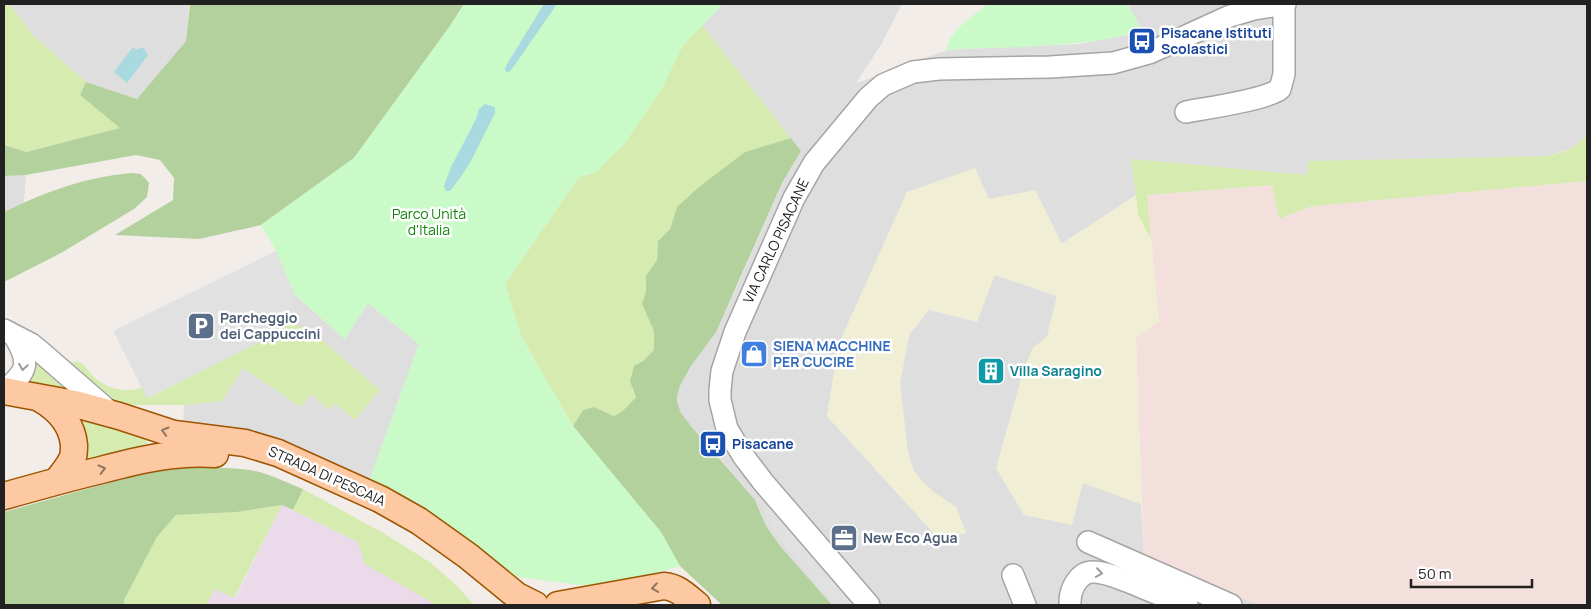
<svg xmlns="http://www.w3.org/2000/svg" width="1591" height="609" font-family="Manrope,sans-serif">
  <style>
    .residential { fill: #dfdedf }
    .industrial { fill: #ebdaea }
    .military { fill: #f3dfdc }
    .farmland { fill: #f0eed4 }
    .grass { fill: #d5ebaf }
    .forest { fill: #b3d19d }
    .park { fill: #cafac7 }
    .parking { fill: #e1e1e1 }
    .water { fill: #a9dadf }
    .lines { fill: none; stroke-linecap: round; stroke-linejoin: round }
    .minor-casing { stroke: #a5a5a5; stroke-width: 24 }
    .major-casing { stroke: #9f5400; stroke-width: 29 }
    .minor { stroke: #fff; stroke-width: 21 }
    .major { stroke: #fdc9a2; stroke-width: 26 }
    .oneway { stroke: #9b9b9b }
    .oneway2 { stroke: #8f7562 }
    .labels { text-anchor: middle; stroke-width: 5; stroke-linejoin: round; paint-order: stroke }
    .transit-label { font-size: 14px; font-weight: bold; fill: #164399; stroke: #fff; text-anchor: start }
    .park-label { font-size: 14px; fill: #12840b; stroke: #fff }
    .street-label { font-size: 14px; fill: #212121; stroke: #fff }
    .service-label { font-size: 14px; font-weight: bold; fill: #4e5e75; stroke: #fff; text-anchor: start }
    .shop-label { font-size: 14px; font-weight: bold; fill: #366cbe; stroke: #fff; text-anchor: start }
    .culture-label { font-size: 14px; font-weight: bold; fill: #0d838f; stroke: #fff; text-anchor: start }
  </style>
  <rect width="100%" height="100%" fill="#f2ede8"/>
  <g class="residential">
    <path d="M9 4H189L186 41 137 99 86 82 34 36Z"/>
    <path d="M723 4H902L881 45 856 83 947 50 1079 44 1122 36 1142 31 1128 4H1587V133L1582 141 1573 148 1547 156 1308 162 1309 175 1131 159 1136 195 1061 244 1035 190 839 343 827 416 939 539 966 533 956 507 939 497 922 481 914 471 910 460 907 446 900 383 909 335 929 309 995 275 1057 296 1047 337 1033 348 1083 483 1141 504 1144 557 1259 605H832L781 547 766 526 758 506 710 446 691 426 681 413 677 402V396L680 386 734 293 782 183 801 151 702 25Z"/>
    <path d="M26 175 24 202 4 212V176Z"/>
    <path d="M295 295 345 339 368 303 419 344 369 481 183 426 184 405 222 401 232 386 243 367 274 335 283 322Z"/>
  </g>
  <path class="industrial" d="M282 505 358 542 436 605H206L215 588 235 598Z"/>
  <path class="military" d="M1587 181V605H1259L1144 557 1136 338 1159 321 1147 195 1272 185 1280 219 1309 207 1325 205Z"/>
  <path class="farmland" d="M975 168 989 199 1035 190 1062 244 1136 195 1138 215 1151 239 1159 321 1136 338 1141 504 1083 483 1072 525 1024 515 996 468 1024 368 1033 348 1047 337 1057 296 995 275 977 322 929 310 909 335 900 383 907 446 910 460 914 471 922 481 931 490 956 507 966 533 939 539 827 416 839 343 907 192Z"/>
  <g class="grass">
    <path d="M4 4H9L34 36 86 82 80 95 121 128 25 152 4 145Z"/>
    <path d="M702 25 791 138 745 152 677 207 670 229 658 241 657 260 646 276V291L642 304 654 331V350L643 361 634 367 632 390 636 398C627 405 625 411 614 416L594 407 583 410 573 426 521 336 505 284 579 177 596 172 660 92 682 47Z"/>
    <path d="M1587 133V181L1325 205 1309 207 1279 219 1272 185 1147 195 1151 239 1138 215 1136 195 1131 159 1308 175V161L1547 156C1564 152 1577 149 1587 133Z"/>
    <path d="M283 322 306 328 316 335 380 390 355 420 335 403 329 410 311 394 301 407 243 368 222 401 184 405H123L114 402 66 365C70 363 76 360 81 363 85 365 90 374 94 377 107 389 127 394 142 387L148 398 273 335Z"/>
    <path d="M37 361 63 387V391L28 383Z"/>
    <path d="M88 417 147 439V444L140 447 90 463 84 460 87 441 82 419Z"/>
    <path d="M303 489 385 534 431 563 456 585 474 605H436L365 564 358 542 293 510Z"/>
    <path d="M282 505 234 598 215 589 206 605H124V600L157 537 176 515 237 512Z"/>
  </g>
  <g class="forest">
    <path d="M190 4H464L450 26 354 158 261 225 199 239 115 235 173 200 174 178 160 160 136 155 26 175 4 176V145L26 152 120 128 80 95 86 82 137 99 186 41Z"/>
    <path d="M791 138 801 151 782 183 716 332 691 366 680 386 677 396V402L681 413 691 426 755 500 766 526 781 547 832 605H722L680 566 660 532 573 426 583 410 594 407 614 416C625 411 627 405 636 398L630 381 634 366 643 361 654 350V331L642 304 646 291V276L657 260 658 241 670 229 677 207 699 187 745 152Z"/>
    <path d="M131 173 141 174 149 183 147 197 134 209 61 253 4 282V212C44 192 86 177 131 173Z"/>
    <path d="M188 468C212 468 239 466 263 473 276 477 290 484 303 489L293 510 282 505 237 512 176 515 157 537 124 600V605H4V512L137 475 168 470Z"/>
  </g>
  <g class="park">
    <path d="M464 4H723L682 47 660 92 623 146 596 172 579 177 505 284 521 336 573 426 661 532 680 566 631 580 595 587 505 575 430 513 369 481 419 344 368 303 345 339 295 295 276 251 261 225 354 158 450 26Z"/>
    <path d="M988 4H1128L1142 31C1078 49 1013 46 947 50 946 33 975 15 988 4Z"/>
  </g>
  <g class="parking">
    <path d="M276 251 295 295 283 322 274 335 147 398 113 331Z"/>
    <path d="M771 505 859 605H836L819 588 784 545 767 521 764 507Z"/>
  </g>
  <g class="water">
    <path d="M544 4H557L512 69 509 72H506L505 69 507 64Z"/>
    <path d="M133 47 137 50 140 48H144L148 55 127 83 114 72Z"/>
    <path d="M485 104 495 107V113L471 161 460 178 450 191H446L444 186 451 167 476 119 479 109Z"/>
  </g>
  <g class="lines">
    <g class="minor-casing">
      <g id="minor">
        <path d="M1186 112C1207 108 1265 100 1280 89L1284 74V4"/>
        <path d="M4 330 31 344 42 353 111 413"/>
        <path d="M4 391C27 372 31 364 15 337"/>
        <path d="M1088 542 1231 605"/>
        <path d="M1013 575 1025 605"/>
        <path d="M1070 602C1070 589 1079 571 1094 572 1107 572 1120 579 1132 583 1150 591 1168 598 1187 605"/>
        <path d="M869 605 763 482 744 457 727 429 720 400V390L722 371 735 332 794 198 814 163 868 98 883 85 913 72 939 69 1050 67 1113 63 1149 53 1230 16 1254 9 1285 4"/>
      </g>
    </g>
    <g class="major-casing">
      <g id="major">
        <path d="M4 391 75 404 119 416 174 434 245 443 278 453 380 499 419 521 468 556 517 596 535 605"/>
        <path d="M41 399C58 409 72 423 74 445 74 448 74 453 73 457 70 465 63 473 58 480"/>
        <path d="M4 496C36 487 68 478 101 470 139 460 176 451 215 454"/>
        <path d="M558 605 664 586C678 587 687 597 697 605"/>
      </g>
    </g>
    <use href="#minor" class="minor"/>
    <use href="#major" class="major"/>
  </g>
  <defs><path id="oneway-chevron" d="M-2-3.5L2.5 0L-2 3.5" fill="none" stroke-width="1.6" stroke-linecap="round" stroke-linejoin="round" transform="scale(1.25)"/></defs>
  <g class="oneway">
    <use href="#oneway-chevron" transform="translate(23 367) rotate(99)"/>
    <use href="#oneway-chevron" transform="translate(1099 573) rotate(8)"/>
  </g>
  <g class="oneway2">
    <use href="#oneway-chevron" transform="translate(165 431) rotate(-164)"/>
    <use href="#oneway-chevron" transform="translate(102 469) rotate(-14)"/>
    <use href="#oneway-chevron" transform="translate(655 588) rotate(172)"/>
  </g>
  <defs>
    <g id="bus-square" transform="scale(1.4375)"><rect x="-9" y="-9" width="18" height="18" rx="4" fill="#1a4fb4" stroke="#fff"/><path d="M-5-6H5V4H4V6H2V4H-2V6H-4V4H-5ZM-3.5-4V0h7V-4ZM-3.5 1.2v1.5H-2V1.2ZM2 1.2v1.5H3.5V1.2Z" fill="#fff"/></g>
    <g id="parking-square" transform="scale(1.4375)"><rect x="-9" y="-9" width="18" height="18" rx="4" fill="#5c6f8a" stroke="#fff"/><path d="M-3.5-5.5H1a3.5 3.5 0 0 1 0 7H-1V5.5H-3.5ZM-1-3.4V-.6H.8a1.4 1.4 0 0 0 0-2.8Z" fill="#fff"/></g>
    <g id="shop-square" transform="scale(1.4375)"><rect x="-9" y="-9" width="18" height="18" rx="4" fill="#3f7fe0" stroke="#fff"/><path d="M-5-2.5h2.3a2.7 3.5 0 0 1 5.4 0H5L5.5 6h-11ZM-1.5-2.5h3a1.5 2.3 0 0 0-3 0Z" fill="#fff"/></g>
    <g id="building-square" transform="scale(1.4375)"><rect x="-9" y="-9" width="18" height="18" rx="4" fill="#0f9aa8" stroke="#fff"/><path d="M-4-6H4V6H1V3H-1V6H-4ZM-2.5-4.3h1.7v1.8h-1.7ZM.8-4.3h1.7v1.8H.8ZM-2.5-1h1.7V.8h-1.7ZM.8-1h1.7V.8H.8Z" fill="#fff"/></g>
    <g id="office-square" transform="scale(1.4375)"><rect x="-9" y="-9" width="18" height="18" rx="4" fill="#5c6f8a" stroke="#fff"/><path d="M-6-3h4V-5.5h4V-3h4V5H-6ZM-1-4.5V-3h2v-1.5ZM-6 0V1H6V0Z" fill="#fff"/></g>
  </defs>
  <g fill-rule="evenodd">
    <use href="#bus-square" x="1142" y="41"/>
    <use href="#parking-square" x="201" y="326"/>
    <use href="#shop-square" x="754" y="354"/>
    <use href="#building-square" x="991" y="371"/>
    <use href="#bus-square" x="713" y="444"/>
    <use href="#office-square" x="844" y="538"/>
  </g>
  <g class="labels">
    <g class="transit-label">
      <text x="1161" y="38">Pisacane Istituti<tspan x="1161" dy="16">Scolastici</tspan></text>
      <text x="732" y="449">Pisacane</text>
    </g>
    <g class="park-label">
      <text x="429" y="219">Parco Unità<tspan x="429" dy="16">d'Italia</tspan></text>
    </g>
    <g class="street-label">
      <text transform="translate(776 241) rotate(-65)" y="5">VIA CARLO PISACANE</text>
      <text transform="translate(327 476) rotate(24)" y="5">STRADA DI PESCAIA</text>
    </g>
    <g class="service-label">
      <text x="220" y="323">Parcheggio<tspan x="220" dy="16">dei Cappuccini</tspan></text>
      <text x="863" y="543">New Eco Agua</text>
    </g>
    <g class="shop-label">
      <text x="773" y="351">SIENA MACCHINE<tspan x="773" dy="16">PER CUCIRE</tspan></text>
    </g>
    <g class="culture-label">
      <text x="1010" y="376">Villa Saragino</text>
    </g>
  </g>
  <rect width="1591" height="609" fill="none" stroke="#212121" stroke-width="10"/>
  <path d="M1411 579v8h121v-8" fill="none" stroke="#212121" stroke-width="2.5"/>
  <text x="1418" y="579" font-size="15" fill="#212121" stroke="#ffffff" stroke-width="4" paint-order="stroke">50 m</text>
</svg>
